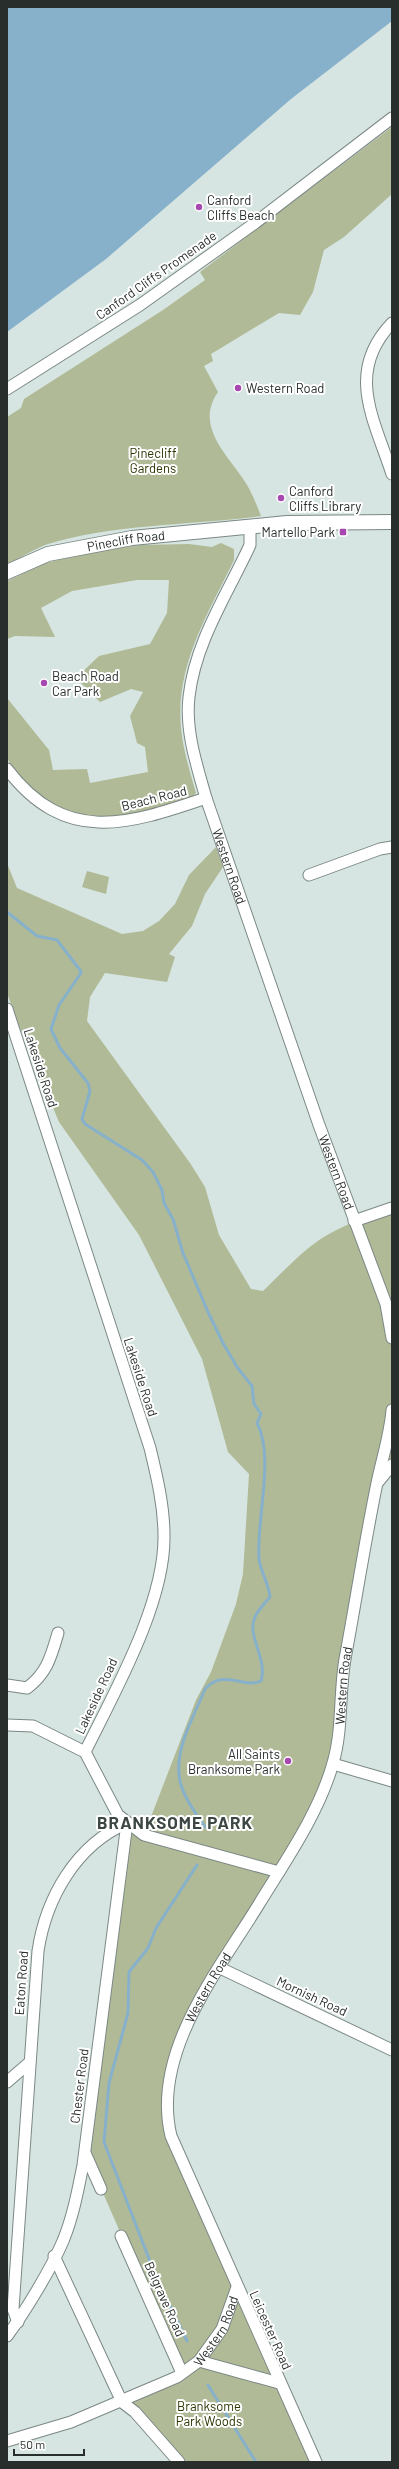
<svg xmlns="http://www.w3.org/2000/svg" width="399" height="2469" font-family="Barlow,sans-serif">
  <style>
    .green { fill: #b0ba96 }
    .water { fill: #87b1cb }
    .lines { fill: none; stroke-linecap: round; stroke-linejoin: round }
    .stream { stroke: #87b1cb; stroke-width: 3 }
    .minor-casing { stroke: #7b8885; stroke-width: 13 }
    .major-casing { stroke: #7b8885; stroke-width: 16 }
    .minor { stroke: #fff; stroke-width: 11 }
    .major { stroke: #fff; stroke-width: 14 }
    .poi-dot { fill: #a747b0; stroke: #fff; stroke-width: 1.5 }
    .labels { text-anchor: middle; stroke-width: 4; stroke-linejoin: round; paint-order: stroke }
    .poi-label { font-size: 13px; fill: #282e2c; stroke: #fff; text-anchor: start }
    .street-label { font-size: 13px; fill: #282e2c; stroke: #fff }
    .park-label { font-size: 13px; fill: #2d3703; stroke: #fff }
    .district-label { font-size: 17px; font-weight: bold; letter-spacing: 1px; fill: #3c4744; stroke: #fff }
  </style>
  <rect width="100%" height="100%" fill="#d6e5e1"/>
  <g class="green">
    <path d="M392 127V194L344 237 324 250 313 292 300 315 279 313 211 354 213 361 204 366 218 392C193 428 231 457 247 485 253 495 257 506 261 516 194 525 111 524 48 544 34 549 20 558 7 565V417L21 408 24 399 163 310 205 280 200 272Z"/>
    <path d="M221 543 234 549V560C208 614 175 666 181 728 183 750 190 772 196 793L192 798C132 816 79 835 29 785 22 778 9 767 7 756 4 740 7 715 7 698L49 750 53 770 87 769 90 783 148 772 145 747 137 743 130 716 143 692 131 689 100 702 76 678 99 656 150 644 167 613 169 580H137L72 591 41 608 55 637 15 636 7 639V581L46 563 95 551 140 545 189 544 212 547Z"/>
    <path d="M216 847 223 867 205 894 192 926 169 954 175 957 167 982 105 973 90 997 87 1021 190 1163 205 1187 219 1235 251 1289 263 1291C284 1271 304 1248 329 1234 349 1223 370 1215 392 1208V1465L377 1483 336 1747 314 1809 181 2039 166 2116 316 2462H179L122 2402 182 2373 85 2152 127 1823 144 1835 196 1700 211 1672 236 1604 243 1574 249 1474 228 1452 202 1359 139 1235 59 1122 16 1018 7 993V863L17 888 122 934 143 931 159 921 175 904 189 875Z"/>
    <path d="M87 871 109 877 106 894 82 887Z"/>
  </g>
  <path class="water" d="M7 7H392V21L291 99 106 259 7 332Z"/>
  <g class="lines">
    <g class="stream">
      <path d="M7 912 37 936 57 940 80 970 81 973 59 1005 51 1029 60 1048 88 1083 90 1091 82 1119 85 1124 142 1160 153 1172 162 1190 164 1203 173 1219 183 1253 208 1312 223 1343 237 1367 252 1386 254 1404 261 1414 257 1423C275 1457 256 1520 259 1559 261 1573 269 1584 270 1597 265 1603 258 1610 255 1617 246 1635 268 1659 261 1681 244 1689 224 1668 205 1689 195 1714 176 1746 179 1774 180 1793 195 1812 205 1827"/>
      <path d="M187 2341 156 2277 104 2142 109 2083 128 2013 129 1972 148 1948 156 1928 197 1865"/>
      <path d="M208 2385 256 2462"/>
    </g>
    <g class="minor-casing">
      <g id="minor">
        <path d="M392 323C345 372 374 419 392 474"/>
        <path d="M7 389 140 305 255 223 392 118"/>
        <path id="s1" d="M250 527V545C228 593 195 642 189 697 185 731 197 766 206 798L319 1125 386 1304 392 1338"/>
        <path d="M7 769C65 845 127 825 206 798"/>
        <path d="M309 875 380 849 392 847"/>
        <path d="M7 1009 150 1448C157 1477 164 1506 164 1536 165 1603 115 1691 85 1752"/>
        <path d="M354 1221 392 1208"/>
        <path d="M378 1482 392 1465"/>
        <path d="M7 1685 27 1688C47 1673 51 1657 58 1633"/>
        <path d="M7 1725 33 1726 85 1752 118 1815 144 1835 279 1872"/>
        <path d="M333 1764 392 1781"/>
        <path d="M220 1968 392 2050"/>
        <path d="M7 2082 29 2063"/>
        <path d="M85 2153 101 2189"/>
        <path d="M121 2236 182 2373"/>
        <path d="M54 2256 122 2402 135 2412 179 2462"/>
        <path d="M18 2322 13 2309 38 1951C46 1898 76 1845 127 1823"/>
        <path d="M7 2336C25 2312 51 2269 63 2241 73 2217 78 2190 83 2165L127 1823"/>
        <path d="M199 2361 279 2383"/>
        <path id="s2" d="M7 2441 71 2422 177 2377 199 2361 222 2329 237 2287"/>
        <path id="s3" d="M316 2462 171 2136C151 2053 218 1971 259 1904 286 1860 319 1813 333 1763 343 1729 339 1693 345 1659 356 1600 365 1541 377 1483 382 1459 390 1435 392 1410"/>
      </g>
    </g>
    <g class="major-casing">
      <g id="major">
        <path id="s4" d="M7 572 48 554 132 538 287 523 392 522"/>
      </g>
    </g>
    <use href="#minor" class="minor"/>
    <use href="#major" class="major"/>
  </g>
  <g class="poi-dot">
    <circle cx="199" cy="207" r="4"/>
    <circle cx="238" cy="388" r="4"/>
    <circle cx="281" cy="498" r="4"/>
    <rect x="339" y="528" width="8" height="8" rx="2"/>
    <circle cx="44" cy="683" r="4"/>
    <circle cx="288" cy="1761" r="4"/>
  </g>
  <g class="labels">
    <g class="poi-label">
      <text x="207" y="205">Canford<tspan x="207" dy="15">Cliffs Beach</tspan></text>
      <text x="246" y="393">Western Road</text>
      <text x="289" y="496">Canford<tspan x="289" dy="15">Cliffs Library</tspan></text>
      <text x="335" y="537" text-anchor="end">Martello Park</text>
      <text x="52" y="681">Beach Road<tspan x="52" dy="15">Car Park</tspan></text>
      <text x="280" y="1759" text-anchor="end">All Saints<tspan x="280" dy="15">Branksome Park</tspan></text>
    </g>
    <g class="street-label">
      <text transform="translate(156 275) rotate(-35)" y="5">Canford Cliffs Promenade</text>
      <text dy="5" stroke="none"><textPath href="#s4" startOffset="124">Pinecliff Road</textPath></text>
      <text transform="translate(154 798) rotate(-14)" y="5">Beach Road</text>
      <text dy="5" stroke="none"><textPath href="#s1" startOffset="358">Western Road</textPath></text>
      <text transform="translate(41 1068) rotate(72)" y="5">Lakeside Road</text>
      <text dy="5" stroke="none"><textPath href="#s1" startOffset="682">Western Road</textPath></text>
      <text transform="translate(141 1377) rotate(72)" y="5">Lakeside Road</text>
      <text dy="5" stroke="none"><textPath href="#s3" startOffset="850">Western Road</textPath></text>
      <text transform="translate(96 1696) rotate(-65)" y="5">Lakeside Road</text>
      <text transform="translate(21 1983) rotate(-86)" y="5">Eaton Road</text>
      <text dy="5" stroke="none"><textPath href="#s3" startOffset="514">Western Road</textPath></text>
      <text transform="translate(312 1996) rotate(25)" y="5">Mornish Road</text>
      <text transform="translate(79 2086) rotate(-83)" y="5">Chester Road</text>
      <text transform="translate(165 2299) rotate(66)" y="5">Belgrave Road</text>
      <text dy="5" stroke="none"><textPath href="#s2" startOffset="244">Western Road</textPath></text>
      <text transform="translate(271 2330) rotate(66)" y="5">Leicester Road</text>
    </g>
    <g class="park-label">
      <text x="153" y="458">Pinecliff<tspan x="153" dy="15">Gardens</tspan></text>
      <text x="209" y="2411">Branksome<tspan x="209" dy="15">Park Woods</tspan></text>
    </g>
    <g class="district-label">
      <text x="175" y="1829">BRANKSOME PARK</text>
    </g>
  </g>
  <rect width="399" height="2469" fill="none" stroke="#282e2c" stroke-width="16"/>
  <path d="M14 2449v6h70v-6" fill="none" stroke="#282e2c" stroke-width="2"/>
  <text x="20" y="2449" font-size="12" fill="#282e2c" stroke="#ffffff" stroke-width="3" paint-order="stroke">50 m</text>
</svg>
